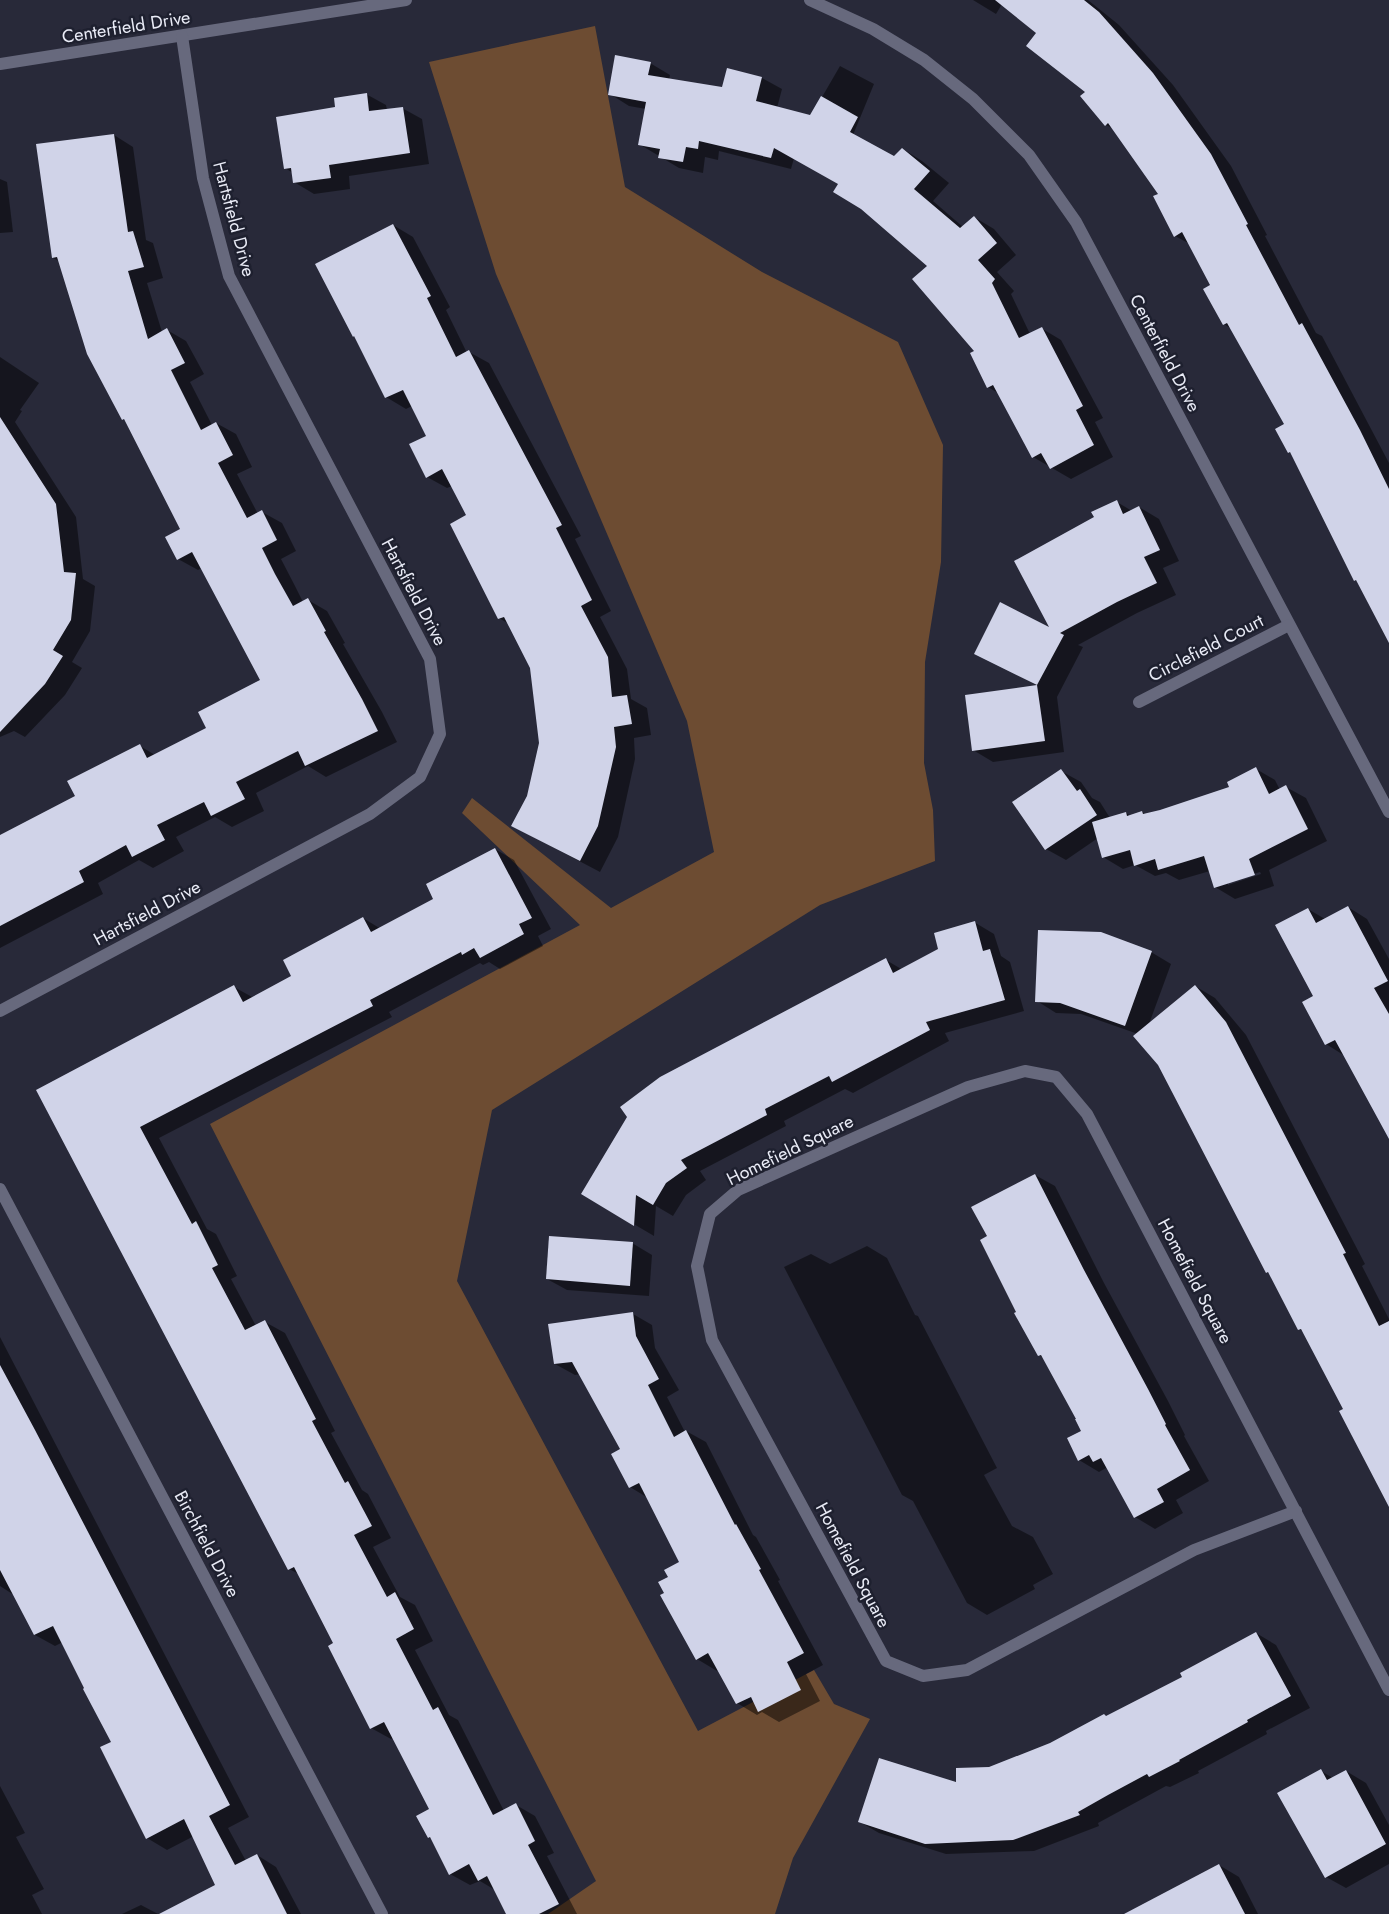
<svg xmlns="http://www.w3.org/2000/svg" width="1389" height="1914" font-family="Jost,sans-serif">
  <style>
    .green { fill: #6d4c32 }
    .shadow { fill: #0007; fill-rule: evenodd }
    .building { fill: #d0d3e8 }
    .lines { fill: none; stroke-linecap: round; stroke-linejoin: round }
    .street { stroke: #67697d; stroke-width: 12 }
    .labels { text-anchor: middle; stroke-width: 5; stroke-linejoin: round; paint-order: stroke }
    .street-label { font-size: 18px; fill: #e9ebf6; stroke: #1e202f }
  </style>
  <rect width="100%" height="100%" fill="#282939"/>
  <path class="green" d="M595 26 625 187 762 272 898 342 943 445 941 562 925 662 924 763 933 810 935 861 820 905 492 1110 457 1281 698 1731 814 1670 834 1704 870 1719 793 1858 775 1914H548L596 1881 210 1124 580 925 462 813 472 798 611 908 714 852 687 721 496 274 429 62Z"/>
  <g class="shadow">
    <path d="M973 0H1088L1119 25 1173 85 1231 166 1267 235 1265 236 1316 333 1322 336 1389 463V641L1359 582 1355 580 1293 454 1289 452 1286 425 1233 330 1224 324 1212 285 1190 244 1175 236 1160 194 1114 129 1106 125 1087 92 1038 33 1002 4 996 14Z"/>
    <path d="M650 63 670 75 669 80 723 88 727 69 762 78 782 89 777 108 811 116 840 66 874 84 853 135 895 158 903 149 922 161 949 183 933 201 963 227 974 217 994 229 1016 255 997 272 1014 291 1011 294 1030 334 1041 328 1061 340 1103 418 1095 422 1113 457 1071 479 1033 457 998 393 988 387 976 351 929 266 839 184 794 158 791 169 719 151 718 160 705 157 703 173 679 168 639 144 646 109 629 106 610 94Z"/>
    <path d="M366 94 386 105 387 110 402 108 422 119 429 164 349 176 350 189 314 194 294 182 293 173 285 168Z"/>
    <path d="M114 135 133 147 146 240 153 243 163 278 147 283 162 332 167 330 186 341 204 374 190 382 212 425 216 423 236 434 252 467 237 474 258 514 262 512 282 523 296 551 281 559 295 586 303 602 308 600 327 611 345 643 343 644 382 712 397 742 326 777 308 766 256 793 264 811 232 827 215 817 176 837 184 851 153 868 139 860 98 883 103 894 0 948V837L76 796 140 746 155 755 208 728 262 681 202 568 198 570 178 559 182 530 126 421 123 419 59 261 53 258Z"/>
    <path d="M0 179 7 182 13 232 0 233Z"/>
    <path d="M393 225 413 237 450 307 446 310 467 353 469 352 489 363 581 536 575 539 611 611 600 617 627 669 631 699 647 708 651 735 634 738 635 759 618 837 600 872 513 826 528 796 540 743 531 668 509 624 499 618 468 516 452 486 447 488 427 477V436L412 406 406 409 386 397 357 338 354 336Z"/>
    <path d="M0 357 39 383 20 410 22 411 15 422 76 517 83 579 95 586 90 631 72 662 82 668 65 695 25 737 14 731 0 737Z"/>
    <path d="M1117 502 1132 511 1139 507 1159 519 1179 561 1163 568 1176 595 1137 613 1078 645 1083 647 1057 697 1064 752 993 762 973 750 966 696 1038 686 976 653 1052 630 1095 518Z"/>
    <path d="M1256 769 1275 780 1280 790 1286 787 1306 798 1327 841 1269 870 1274 886 1235 899 1215 887 1210 871 1179 880 1166 873 1155 876 1135 865 1123 869 1103 857 1098 838 1066 860 1046 849 1061 771 1081 782 1092 798 1100 802 1110 818 1126 813 1131 816 1142 812 1146 814 1160 811 1231 788ZM1260 872 1261 874 1228 885V882Z"/>
    <path d="M495 849 514 860 551 929 538 936 543 946 500 969 489 962 483 965 480 963 389 1012 392 1017 159 1138 207 1229 216 1234 237 1276 231 1279 256 1326 265 1322 285 1333 335 1431 331 1433 362 1490 368 1494 391 1538 373 1547 400 1597 415 1605 433 1641 415 1650 449 1715 458 1720 504 1811 516 1805 535 1816 554 1853 547 1856 577 1914H508L495 1890 480 1881 470 1885 450 1874 433 1840 429 1837 431 1810 393 1738 391 1739 371 1728 335 1644 299 1574 289 1569 38 1091 234 987 254 998 293 977 363 918 381 929 435 899Z"/>
    <path d="M1348 907 1367 919 1389 959V1133L1345 1056 1326 1044 1315 997 1308 909 1325 919Z"/>
    <path d="M974 922 994 934 1001 956 1010 962 1024 1011 945 1033 949 1041 853 1093 845 1089 784 1121 786 1126 700 1171 706 1180 686 1195 673 1216 656 1206 654 1236 583 1194 886 960 903 970 940 950Z"/>
    <path d="M1151 952 1171 964 1149 1024 1195 986 1215 998 1246 1035 1365 1264 1362 1266 1389 1319V1505L1344 1409 1305 1333 1299 1329 1270 1274 1267 1272 1159 1064 1138 1034 1081 1014 1056 1013 1037 1001Z"/>
    <path d="M1035 1175 1055 1186 1104 1283 1168 1401 1185 1435 1184 1436 1209 1481 1176 1500 1183 1513 1155 1529 1135 1517 1109 1470 1106 1468 1099 1472 1079 1460 1082 1432 1078 1419 1045 1359 1039 1355 1018 1312 989 1236Z"/>
    <path d="M632 1243 652 1255 649 1296 567 1290 547 1279Z"/>
    <path d="M867 1246 887 1258 915 1315 918 1316 997 1468 984 1475 1012 1526 1033 1537 1053 1574 1033 1585 1035 1589 987 1615 967 1603 913 1501 902 1495 784 1267 811 1254 830 1264Z"/>
    <path d="M633 1314 652 1325 655 1348 679 1390 667 1397 685 1432 686 1431 706 1442 753 1535 756 1537 780 1580 778 1581 823 1665 806 1674 820 1701 779 1722 762 1712 757 1715 737 1703 718 1670 717 1671 697 1659 666 1593 669 1577 681 1562 648 1498 630 1487 621 1450 581 1374 575 1375 555 1364Z"/>
    <path d="M0 1337 249 1817 228 1828 246 1861 257 1855 276 1867 301 1914H162L217 1886 194 1836 167 1850 147 1838 102 1748 112 1743 63 1642 55 1646 35 1635 14 1595 0 1586Z"/>
    <path d="M1256 1633 1276 1645 1310 1708 1266 1731 1267 1734 1198 1771 1199 1773 1170 1787 1166 1786 1098 1823 1099 1826 1034 1851 946 1854 879 1833 860 1822 958 1784 989 1768 1050 1745 1104 1715 1107 1717 1183 1677Z"/>
    <path d="M1321 1771 1333 1778 1346 1771 1366 1783 1389 1825V1864L1346 1888 1326 1877Z"/>
    <path d="M0 1786 25 1833 16 1837 44 1889 32 1895 42 1914H0Z"/>
    <path d="M1219 1865 1239 1877 1258 1914H1127Z"/>
    <path d="M141 1905 158 1914H122Z"/>
  </g>
  <g class="building">
    <path d="M995 0H1084L1099 12 1153 73 1211 154 1248 224 1246 225 1299 325 1302 323 1360 430 1389 489V643L1356 580 1354 581 1290 452 1288 453 1275 429 1284 424 1227 323 1223 325 1203 289 1210 285 1182 232 1174 237 1153 196 1158 194 1108 123 1105 126 1080 96 1085 92 1026 46 1036 33Z"/>
    <path d="M615 55 651 62 648 75 722 87 727 68 762 77 756 101 810 115 821 96 858 117 850 132 894 156 902 148 930 171 914 189 960 228 974 216 997 243 978 260 995 279 992 283 1019 338 1042 327 1083 406 1076 410 1094 445 1050 469 1041 453 1032 458 993 385 987 388 970 353 974 351 912 279 927 266 861 209 833 192 838 184 774 148 771 158 699 141 698 149 686 147 683 162 658 158 660 149 638 145 646 102 608 95Z"/>
    <path d="M367 93 369 111 403 107 410 153 329 165 331 178 293 183 291 168 284 169 276 117 335 107 334 98Z"/>
    <path d="M114 134 128 232 133 231 144 267 128 271 148 339 167 328 185 363 171 370 201 430 216 422 233 455 218 463 247 518 262 510 277 540 262 548 275 574 293 606 308 598 326 631 324 632 362 699 378 731 305 766 298 751 236 782 245 799 211 816 204 802 157 825 165 840 132 857 126 845 79 871 84 882 0 926V835L75 796 67 781 140 744 147 758 206 728 198 712 260 680 192 552 177 560 165 537 180 529 124 419 122 420 87 354 57 257 52 258 36 144Z"/>
    <path d="M393 224 431 296 427 298 456 357 469 350 562 525 556 528 592 600 581 606 608 657 612 697 627 695 632 724 614 727 616 747 598 826 580 861 511 826 527 796 539 743 530 668 504 617 498 619 450 524 466 515 442 469 426 478 409 444 426 436 403 390 385 398 354 336 353 337 315 264Z"/>
    <path d="M0 417 56 504 64 572 76 573 71 620 53 650 63 656 45 684 0 732Z"/>
    <path d="M1117 500 1123 514 1139 506 1160 550 1144 557 1157 583 1117 602 1060 633 1064 635 1037 685 1045 741 972 751 965 695 1037 685 974 654 1000 602 1049 627 1014 561 1094 517 1091 512Z"/>
    <path d="M1256 767 1269 794 1286 785 1308 829 1249 859 1255 875 1214 888 1204 856 1158 870 1155 859 1134 866 1130 850 1102 858 1092 822 1126 812 1127 816 1142 811 1143 814 1160 810 1229 787 1227 782Z"/>
    <path d="M1061 769 1077 791 1080 789 1097 815 1045 850 1012 802Z"/>
    <path d="M495 848 532 918 519 924 524 934 480 958 474 948 462 955 461 952 370 1000 373 1006 140 1127 192 1224 196 1221 218 1265 212 1268 245 1330 265 1320 316 1419 312 1421 345 1483 348 1481 372 1526 354 1535 387 1597 395 1592 414 1629 396 1639 433 1710 438 1707 493 1815 516 1803 535 1841 528 1845 559 1904 539 1914H506L487 1876 478 1881 469 1864 449 1875 430 1837 428 1838 416 1816 429 1809 384 1722 370 1729 328 1646 333 1643 294 1567 288 1570 36 1090 234 985 243 1002 291 976 283 960 363 917 371 932 433 899 426 884Z"/>
    <path d="M1348 906 1388 981 1374 988 1389 1014V1139L1335 1040 1325 1045 1302 1002 1313 996 1275 925 1308 908 1316 923Z"/>
    <path d="M975 921 983 951 990 949 1005 1000 926 1022 930 1030 832 1082 829 1076 765 1109 767 1115 681 1160 687 1168 666 1183 653 1205 636 1195 634 1226 581 1194 627 1117 620 1107 660 1077 886 958 893 973 938 949 934 933Z"/>
    <path d="M1038 930 1101 932 1152 951 1125 1026 1060 1003 1035 1002Z"/>
    <path d="M1195 985 1226 1022 1346 1253 1343 1254 1379 1326 1389 1321V1507L1339 1411 1343 1409 1301 1329 1298 1330 1268 1272 1266 1273 1158 1065 1133 1036Z"/>
    <path d="M1035 1174 1084 1270 1148 1389 1166 1424 1165 1425 1190 1470 1157 1489 1164 1502 1134 1518 1101 1458 1093 1462 1089 1455 1078 1461 1067 1438 1081 1431 1075 1419H1076L1041 1355 1038 1356 1014 1313 1016 1312 980 1240 987 1236 971 1207Z"/>
    <path d="M549 1236 633 1242 630 1286 546 1279Z"/>
    <path d="M633 1312 636 1336 659 1379 648 1385 674 1437 686 1430 735 1525 736 1524 761 1569 759 1570 804 1653 787 1662 801 1690 758 1712 751 1697 736 1704 708 1653 696 1660 660 1595 664 1593 658 1582 668 1577 664 1570 679 1562 639 1483 629 1488 611 1454 620 1449 572 1362 554 1364 548 1324Z"/>
    <path d="M0 1365 35 1430 230 1805 209 1816 235 1865 257 1854 287 1914H159L215 1885 184 1819 146 1839 100 1747 111 1742 83 1689 84 1688 53 1626 34 1635 0 1570Z"/>
    <path d="M1256 1632 1291 1696 1247 1720 1248 1722 1179 1760 1180 1761 1149 1777 1147 1774 1108 1795 1078 1812 1080 1815 1013 1840 925 1844 858 1822 879 1758 956 1782V1768L989 1767 1050 1743 1104 1714 1106 1716 1182 1677 1180 1673Z"/>
    <path d="M1321 1769 1327 1780 1346 1770 1386 1844 1325 1878 1277 1793Z"/>
    <path d="M1219 1864 1245 1914H1124Z"/>
  </g>
  <g class="lines">
    <g class="street">
      <path d="M810 0 873 29 924 60 973 99 1029 155 1076 222 1389 812"/>
      <path d="M0 64 406 0"/>
      <path d="M1139 702 1289 625"/>
      <path d="M0 1011 370 814 420 777 440 734 430 659 229 276 203 178 182 36"/>
      <path d="M0 1189 382 1914"/>
      <path d="M1296 1511 1194 1550 967 1670 923 1676 886 1661 712 1340 697 1266 710 1214 738 1190 968 1087 1025 1071 1056 1077 1087 1114 1389 1690"/>
    </g>
  </g>
  <g class="labels">
    <g class="street-label">
      <text transform="translate(126 27) rotate(-9)" y="6">Centerfield Drive</text>
      <text transform="translate(234 219) rotate(75)" y="6">Hartsfield Drive</text>
      <text transform="translate(1165 353) rotate(62)" y="6">Centerfield Drive</text>
      <text transform="translate(414 592) rotate(62)" y="6">Hartsfield Drive</text>
      <text transform="translate(1206 648) rotate(-27)" y="6">Circlefield Court</text>
      <text transform="translate(147 913) rotate(-28)" y="6">Hartsfield Drive</text>
      <text transform="translate(790 1150) rotate(-26)" y="6">Homefield Square</text>
      <text transform="translate(1195 1281) rotate(62)" y="6">Homefield Square</text>
      <text transform="translate(207 1544) rotate(62)" y="6">Birchfield Drive</text>
      <text transform="translate(853 1565) rotate(62)" y="6">Homefield Square</text>
    </g>
  </g>
</svg>
